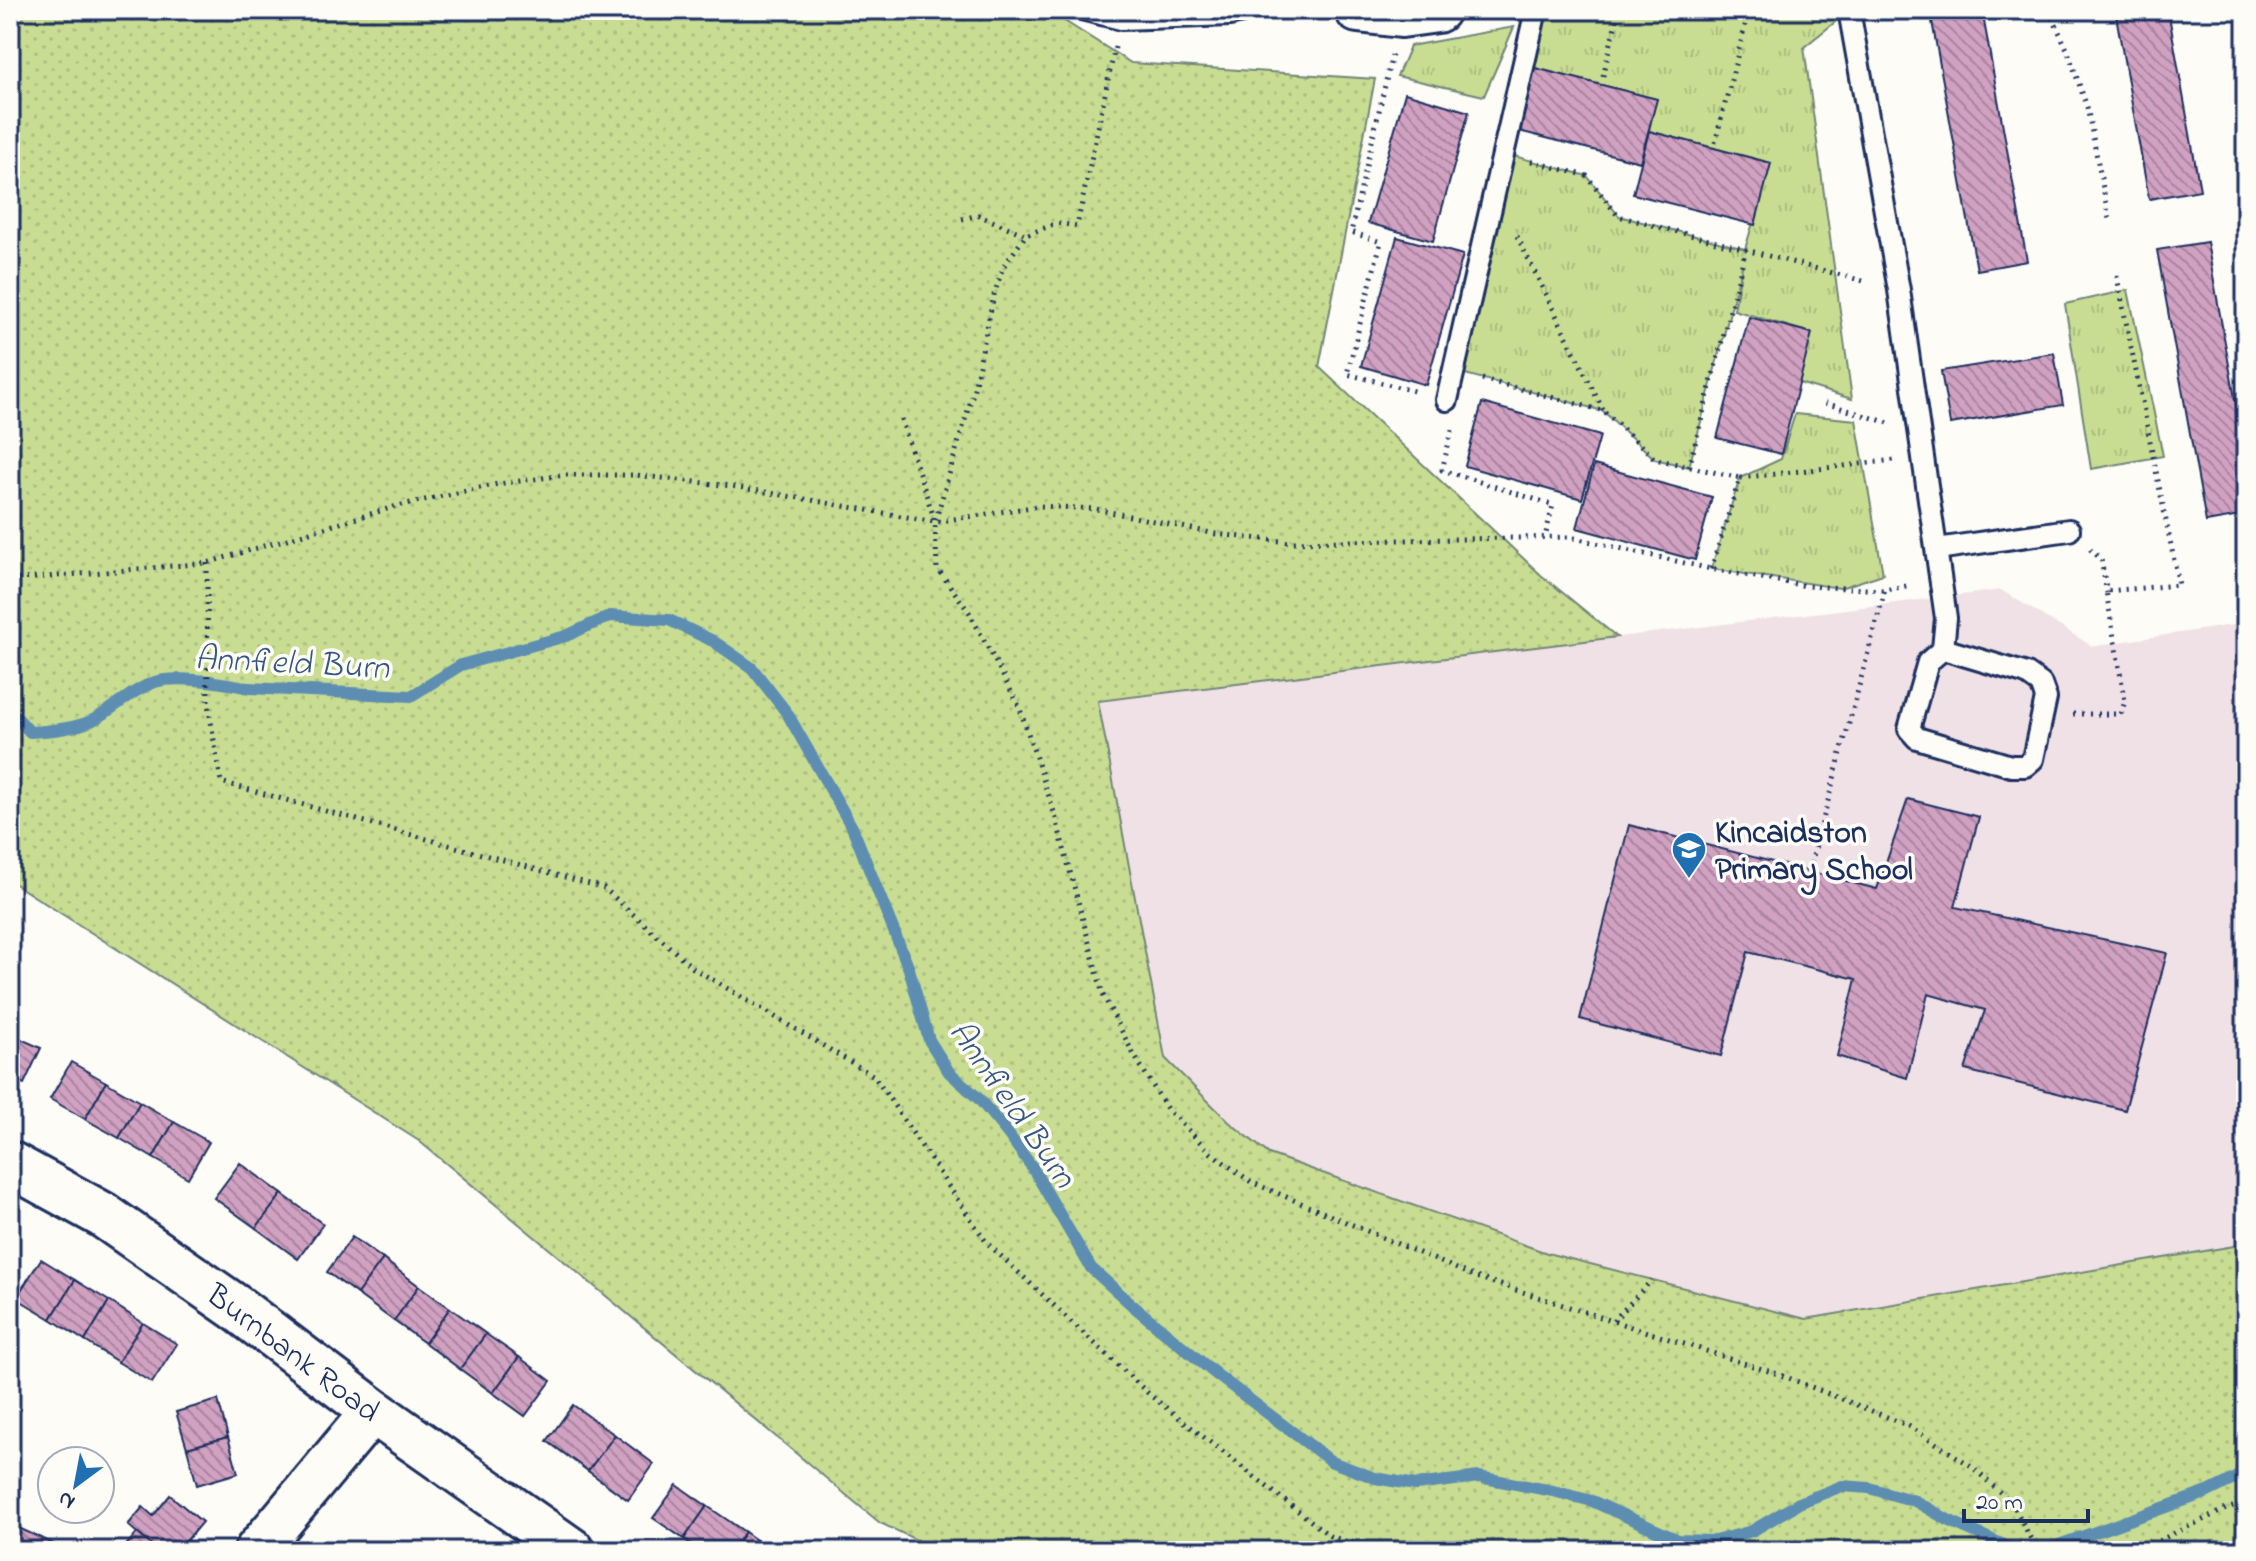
<svg xmlns="http://www.w3.org/2000/svg" width="2256" height="1561" font-family="'Indie Flower',sans-serif">
  <style>
    .built { fill: #f0e1e7 }
    .grass { fill: url(#grass-tufts); stroke: #728678; stroke-width: 2 }
    .park { fill: url(#park-dots); stroke: #728678; stroke-width: 2 }
    .lines { fill: none; stroke-linecap: round; stroke-linejoin: round }
    .stream { stroke: #5d8eb2; stroke-width: 12 }
    .building { fill: url(#building-back-hatch); stroke: #1b2f5e; stroke-width: 2 }
    .service-casing { stroke: #1b2f5e; stroke-width: 26 }
    .minor-casing { stroke: #1b2f5e; stroke-width: 48 }
    .tertiary-casing { stroke: #1b2f5e; stroke-width: 50 }
    .path { stroke: #1b2f5e; stroke-width: 5; stroke-dasharray: 2 6; stroke-linecap: butt }
    .service { stroke: #fdfcf7; stroke-width: 20 }
    .minor { stroke: #fdfcf7; stroke-width: 42 }
    .tertiary { stroke: #fdfcf7; stroke-width: 44 }
    .labels { text-anchor: middle; stroke-width: 7; stroke-linejoin: round; paint-order: stroke }
    .poi-label { font-size: 32px; font-weight: bold; fill: #1b2f5e; stroke: #fdfcf7; text-anchor: start }
    .street-label { font-size: 32px; fill: #1b2f5e; stroke: #fdfcf7 }
    .water-label { font-size: 34px; font-style: italic; fill: #365781; stroke: #fdfcf7 }
  </style>
  <defs>
    <pattern id="grass-tufts" width="24" height="20" patternUnits="userSpaceOnUse" patternTransform="scale(2)"><rect width="24" height="20" fill="#c8dd92"/><path d="M3 7l-1-3M5 7V3M7 7l1-3M15 17l-1-3M17 17v-4M19 17l1-3" fill="none" stroke="#abbe80"/></pattern>
    <pattern id="park-dots" width="8" height="8" patternUnits="userSpaceOnUse" patternTransform="scale(2)"><rect width="8" height="8" fill="#c8dd92"/><path d="M2 2h.1M6 6h.1" fill="none" stroke="#abbe80" stroke-width="1.8" stroke-linecap="round"/></pattern>
    <pattern id="building-back-hatch" width="6" height="6" patternUnits="userSpaceOnUse" patternTransform="scale(2)"><rect width="6" height="6" fill="#d1a1c1"/><path d="M-1 5l2 2M0 0l6 6M5-1l2 2" fill="none" stroke="#a984a0"/></pattern>
  </defs>
  <rect width="100%" height="100%" fill="#fdfcf7"/>
  <filter id="ink" filterUnits="userSpaceOnUse"><feTurbulence type="fractalNoise" baseFrequency=".0125" numOctaves="2"/><feDisplacementMap in="SourceGraphic" scale="16" xChannelSelector="R" yChannelSelector="G"/><feConvolveMatrix kernelMatrix="1 2 1 2 8 2 1 2 1" color-interpolation-filters="sRGB"/></filter>
  <g filter="url(#ink)">
    <path class="built" d="M2001 590 2092 646 2246 623V1244L1806 1319 1547 1253 1269 1154 1229 1122 1165 1058 1098 701Z"/>
    <g class="grass">
      <path d="M1536 10H1855L1849 11 1804 47 1852 399 1799 383 1811 333 1734 310 1742 266 1689 467 1655 459 1603 411 1454 371 1503 153 1587 176 1619 216 1745 249 1771 163 1649 131 1656 99 1535 68 1524 62Z"/>
      <path d="M1514 27 1484 96 1397 76 1410 46Z"/>
      <path d="M2128 290 2163 456 2091 469 2065 304Z"/>
      <path d="M1795 414 1856 420 1883 574 1840 588 1711 569 1740 478 1781 459Z"/>
    </g>
    <path class="park" d="M10 10H1047L1131 63 1375 79 1319 367 1541 575 1617 637 1098 701 1165 1058 1229 1122 1269 1154 1547 1253 1806 1319 2246 1244V1551H940L880 1523 419 1141 10 881Z"/>
    <g class="lines">
      <g class="stream">
        <path d="M10 710 30 732C50 731 73 729 91 721 114 710 131 690 155 682 176 675 227 683 249 688L411 696 461 665 566 636 610 616 669 620 713 641 752 668 787 713 853 829 909 969 929 1040 949 1072 979 1099 1008 1134 1032 1167 1091 1268 1132 1305 1217 1375 1332 1462 1375 1478 1416 1485 1479 1477 1553 1491 1592 1501 1678 1540 1715 1541 1752 1531 1799 1503 1842 1486 1869 1488 1915 1501 1948 1520 2017 1551"/>
        <path d="M2042 1551 2208 1492 2236 1478 2246 1468"/>
      </g>
    </g>
    <g class="building">
      <path d="M1930 10H1982L2027 261 1977 270Z"/>
      <path d="M2115 10H2168L2200 190 2149 199Z"/>
      <path d="M1535 68 1657 99 1640 162 1519 131Z"/>
      <path d="M1405 93 1469 112 1433 241 1368 223Z"/>
      <path d="M1649 131 1771 163 1755 225 1633 194Z"/>
      <path d="M1397 237 1463 255 1426 385 1361 366Z"/>
      <path d="M2207 242 2246 460V515L2206 522 2157 250Z"/>
      <path d="M1749 317 1812 333 1781 454 1717 438Z"/>
      <path d="M2054 353 2063 405 1950 424 1941 371Z"/>
      <path d="M1482 403 1600 436 1582 499 1465 466Z"/>
      <path d="M1594 465 1712 497 1695 560 1577 528Z"/>
      <path d="M1908 799 1979 817 1955 907 2167 953 2125 1110 1965 1070 1985 1010 1928 994 1907 1078 1837 1056 1856 979 1748 952 1721 1056 1580 1019 1629 825 1877 889Z"/>
      <path d="M10 1034 41 1048 24 1084 10 1077Z"/>
      <path d="M71 1062 106 1082 85 1119 50 1099Z"/>
      <path d="M106 1082 140 1102 119 1138 85 1119Z"/>
      <path d="M140 1102 174 1122 153 1158 119 1138Z"/>
      <path d="M174 1122 209 1142 188 1178 153 1158Z"/>
      <path d="M240 1163 282 1194 256 1228 214 1198Z"/>
      <path d="M282 1194 323 1224 298 1259 256 1228Z"/>
      <path d="M352 1237 383 1259 357 1294 327 1272Z"/>
      <path d="M41 1259 75 1280 51 1319 16 1298Z"/>
      <path d="M383 1259 419 1286 394 1321 357 1294Z"/>
      <path d="M75 1280 109 1301 85 1341 51 1319Z"/>
      <path d="M419 1286 450 1308 425 1343 394 1321Z"/>
      <path d="M109 1301 143 1323 118 1362 85 1341Z"/>
      <path d="M450 1308 486 1334 460 1369 425 1343Z"/>
      <path d="M143 1323 177 1344 152 1383 118 1362Z"/>
      <path d="M486 1334 519 1357 493 1393 460 1369Z"/>
      <path d="M519 1357 551 1381 525 1416 493 1393Z"/>
      <path d="M218 1400 228 1437 187 1448 176 1412Z"/>
      <path d="M573 1405 615 1435 588 1471 547 1441Z"/>
      <path d="M615 1435 654 1464 628 1500 588 1471Z"/>
      <path d="M228 1437 238 1473 197 1485 187 1448Z"/>
      <path d="M677 1485 707 1506 684 1539 653 1518Z"/>
      <path d="M170 1495 202 1522 178 1551H158L128 1525 143 1507 153 1516Z"/>
      <path d="M707 1506 745 1532 732 1551H700L684 1539Z"/>
      <path d="M10 1524 56 1545 53 1551H10Z"/>
      <path d="M745 1532 772 1551H732Z"/>
      <path d="M137 1533 158 1551H121Z"/>
      <path d="M401 1545 403 1551H383Z"/>
    </g>
    <g class="lines">
      <g class="service-casing">
        <g id="service">
          <path d="M1085 10 1121 19 1230 15 1250 10"/>
          <path d="M1849 10 1899 290 1946 618 1943 649 1928 662 1909 729 1917 738 2011 766H2025L2033 759 2046 698 2041 684 2027 674 1943 649"/>
          <path d="M1447 400 1536 10"/>
          <path d="M1937 549 2069 530"/>
        </g>
      </g>
      <g class="minor-casing">
        <path id="minor" d="M256 1551 373 1411"/>
      </g>
      <g class="tertiary-casing">
        <g id="tertiary">
          <path d="M1358 10 1401 15 1437 10"/>
          <path d="M10 1164 103 1215 238 1309 373 1411 572 1551"/>
        </g>
      </g>
      <g class="path">
        <path d="M2049 10 2067 49 2087 107 2110 224"/>
        <path d="M2244 10 2246 18"/>
        <path d="M1115 47 1077 226 1057 223 1026 235 1003 267 994 295 973 393 935 522 937 568 969 612 1019 706 1055 815 1103 995 1134 1055 1167 1109 1211 1153 1251 1182 1476 1277 1781 1375 1907 1425 1970 1465 2013 1504 2037 1551"/>
        <path d="M1392 55 1351 232 1381 242 1347 374 1418 392"/>
        <path d="M1603 76 1619 10"/>
        <path d="M1715 143 1749 10"/>
        <path d="M1531 161 1587 176 1618 216 1867 282"/>
        <path d="M962 219 978 215 1026 235"/>
        <path d="M1517 236 1603 410"/>
        <path d="M1482 379 1604 411 1655 459 1740 478"/>
        <path d="M1825 403 1889 423"/>
        <path d="M901 419 935 521"/>
        <path d="M1452 430 1442 470 1553 505 1545 537"/>
        <path d="M1689 467 1746 249"/>
        <path d="M2090 549 2101 559 2107 593"/>
        <path d="M207 563 208 704 221 782 604 888 693 968 874 1076 987 1243 1150 1395 1330 1536 1375 1551"/>
        <path d="M1711 569 1740 478 1895 460"/>
        <path d="M10 580 207 563 397 506 498 484 565 475H635L731 486 935 522 1039 506 1096 509 1216 534 1289 542 1570 537 1711 569 1806 586 1885 590 1911 585"/>
        <path d="M2073 714H2121L2125 701 2106 591 2179 585 2116 272"/>
        <path d="M1809 871 1885 590"/>
        <path d="M1613 1321 1652 1280"/>
        <path d="M2137 1551 2226 1509 2246 1503"/>
      </g>
      <use href="#service" class="service"/>
      <use href="#minor" class="minor"/>
      <use href="#tertiary" class="tertiary"/>
    </g>
  </g>
  <defs>
    <g id="school-pin" transform="scale(1.8)"><path d="M0 17L-7.5 6A9.5 9.5 0 1 1 7.5 6Z" fill="#1f6fb2" stroke="#fdfcf7"/><path d="M0-5L7-2L0 1L-7-2ZM-4 1L0 2.5L4 1V4Q0 6-4 4Z" fill="#fff"/></g>
  </defs>
  <g fill-rule="evenodd">
    <use href="#school-pin" x="1689" y="849"/>
  </g>
  <g class="labels">
    <g class="poi-label">
      <text x="1715" y="842">Kincaidston<tspan x="1715" dy="37">Primary School</tspan></text>
    </g>
    <g class="street-label">
      <text transform="translate(294 1352) rotate(37)" y="11">Burnbank Road</text>
    </g>
    <g class="water-label">
      <text transform="translate(292 661) rotate(3)" y="12">Annfield Burn</text>
      <text transform="translate(1014 1103) rotate(55)" y="12">Annfield Burn</text>
    </g>
  </g>
  <rect width="2256" height="1561" fill="none" stroke="#fdfcf7" stroke-width="40"/>
  <rect x="20" y="20" width="2216" height="1521" fill="none" stroke="#1b2f5e" stroke-width="3" filter="url(#ink)"/>
  <g transform="translate(76 1485) rotate(212)"><circle r="38" fill="#fdfcf7" stroke="#a3aaba" stroke-width="2"/>
  <path d="M0-6L14 30L0 20L-14 30Z" fill="#1f6fb2"/>
  <text y="-12" font-size="22" font-weight="bold" text-anchor="middle" fill="#1b2f5e">N</text>
  </g>
  <path d="M1964 1509v12h124v-12" fill="none" stroke="#1b2f5e" stroke-width="4"/>
  <text x="1976" y="1509" font-size="24" fill="#1b2f5e" stroke="#fdfcf7" stroke-width="6" paint-order="stroke">20 m</text>
</svg>
